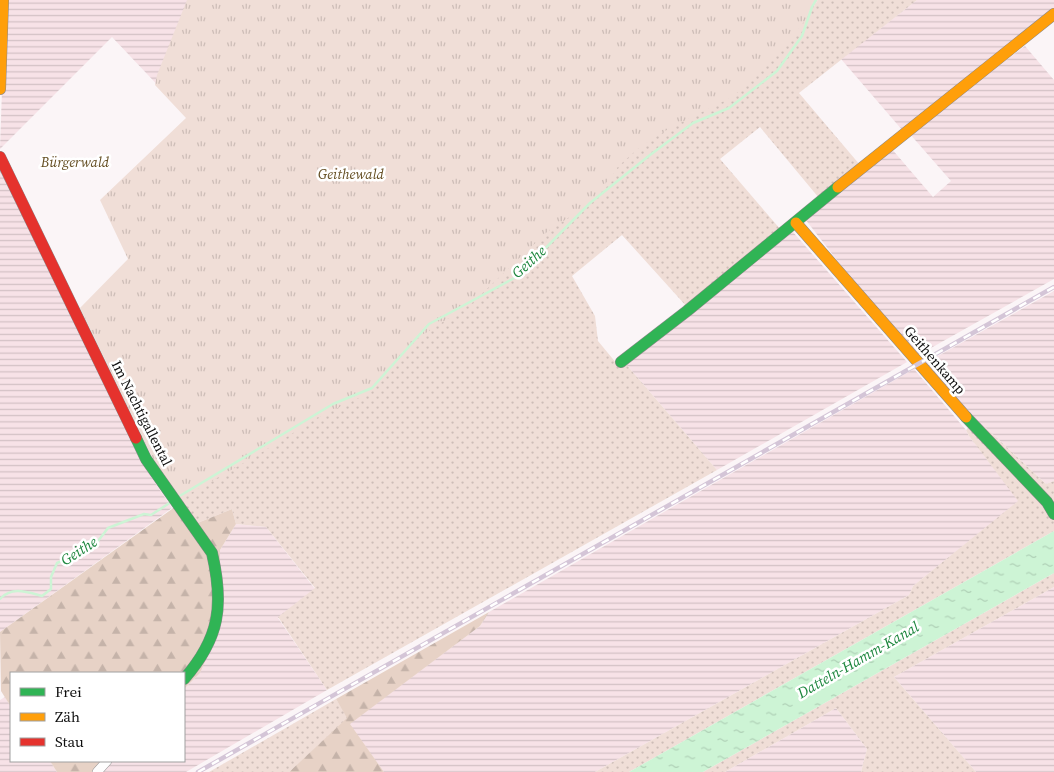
<svg xmlns="http://www.w3.org/2000/svg" width="1054" height="772" font-family="'Source Serif 4',serif">
  <style>
    .farmland { fill: url(#farmland-rules) }
    .grass { fill: url(#grass-dots) }
    .forest { fill: url(#forest-firs) }
    .park { fill: url(#park-tufts) }
    .water { fill: url(#water-ripples) }
    .lines { fill: none; stroke-linecap: round; stroke-linejoin: round }
    .stream { stroke: #cdf4d5; stroke-width: 2.5 }
    .street-casing { stroke: #959393; stroke-width: 10 }
    .fast-casing { stroke: #8c898a; stroke-width: 12 }
    .slow-casing { stroke: #8c898a; stroke-width: 12 }
    .jam-casing { stroke: #8c898a; stroke-width: 12 }
    .street { stroke: #fefefe; stroke-width: 9 }
    .fast { stroke: #30b455; stroke-width: 11 }
    .slow { stroke: #ff9f0a; stroke-width: 11 }
    .jam { stroke: #e5322d; stroke-width: 11 }
    .rail-casing { stroke: #d4c5d7; stroke-width: 4.5 }
    .rail { stroke: #fff; stroke-width: 2.5; stroke-dasharray: 8; stroke-linecap: butt }
    .labels { text-anchor: middle; stroke-width: 5; stroke-linejoin: round; paint-order: stroke }
    .park-label { font-size: 14px; font-style: italic; fill: #644e22; stroke: #fff }
    .street-label { font-size: 14px; fill: #0f0f0f; stroke: #fff }
    .water-label { font-size: 15px; font-style: italic; fill: #1c863d; stroke: #fff }
  </style>
  <defs>
    <pattern id="farmland-rules" width="6" height="5" patternUnits="userSpaceOnUse" patternTransform="scale(1.25)"><rect width="6" height="5" fill="#f7e2e7"/><path d="M0 2.5h6" fill="none" stroke="#d3c1c5"/></pattern>
    <pattern id="grass-dots" width="8" height="8" patternUnits="userSpaceOnUse" patternTransform="scale(1.25)"><rect width="8" height="8" fill="#f0ded7"/><path d="M2 2h.1M6 6h.1" fill="none" stroke="#cdbdb7" stroke-width="1.8" stroke-linecap="round"/></pattern>
    <pattern id="forest-firs" width="22" height="20" patternUnits="userSpaceOnUse" patternTransform="scale(1.25)"><rect width="22" height="20" fill="#e7d2c6"/><path d="M5 1l3.5 6h-7zM16 11l3.5 6h-7z" fill="#c5b3a9"/></pattern>
    <pattern id="park-tufts" width="24" height="20" patternUnits="userSpaceOnUse" patternTransform="scale(1.25)"><rect width="24" height="20" fill="#f0ded7"/><path d="M3 7l-1-3M5 7V3M7 7l1-3M15 17l-1-3M17 17v-4M19 17l1-3" fill="none" stroke="#cdbdb7"/></pattern>
    <pattern id="water-ripples" width="26" height="14" patternUnits="userSpaceOnUse" patternTransform="scale(1.25)"><rect width="26" height="14" fill="#cdf4d5"/><path d="M2 4q2-2 4 0t4 0M15 11q2-2 4 0t4 0" fill="none" stroke="#afd0b6"/></pattern>
  </defs>
  <rect width="100%" height="100%" fill="#fbf5f7"/>
  <g class="farmland">
    <path d="M5 0H201L166 94 112 37 0 149Z"/>
    <path d="M917 0H1054V11L903 131 841 59Z"/>
    <path d="M1025 46 1054 80V279L913 358 805 219 891 148 933 197 951 181 909 133Z"/>
    <path d="M0 170 151 477 172 508 0 632Z"/>
    <path d="M793 232 907 362 717 470 625 363Z"/>
    <path d="M1054 291V481L1046 484 986 428 976 421 920 366Z"/>
    <path d="M914 369 966 430 969 436 1019 501 913 586 909 595 595 772H384L349 724 480 626 489 612Z"/>
    <path d="M236 524 266 527 315 589 278 618 327 690 186 772H93L105 761H184V689L200 673 220 576V550Z"/>
    <path d="M1054 587V772H976L894 677Z"/>
    <path d="M5 697 11 707V761H50L57 772H0V700Z"/>
    <path d="M836 708 867 749 861 772H725Z"/>
  </g>
  <g class="grass">
    <path d="M818 0H917L799 93 860 165 819 198 760 127 720 159 781 230 688 308 622 235 572 276 595 316 598 341 617 364 625 363 717 470 327 690 278 617 315 588 266 527 236 524 232 509 195 524 156 474 804 21Z"/>
    <path d="M976 421 986 428 1046 484 1054 481V531L629 772H595L909 595 913 586 1018 501 969 436 966 430Z"/>
    <path d="M1054 573V587L894 677 976 772H861L867 749 836 708 725 772H703Z"/>
    <path d="M336 699 348 718 289 772H209Z"/>
  </g>
  <g class="forest">
    <path d="M179 504 195 524 232 509 236 524 220 550V576L215 638 200 673 184 689V673H11V707L1 691 0 632Z"/>
    <path d="M489 612 480 626 350 724 384 772H289L347 718 336 699Z"/>
    <path d="M50 761H105L93 772H57Z"/>
  </g>
  <path class="park" d="M187 0H818L804 22 783 48 734 96 670 128 641 146 622 163 593 199 574 214 547 232 472 303 415 340 392 371 371 392 319 417 254 457 180 499 152 457 80 308 128 259 100 200 186 118 155 85 157 75Z"/>
  <path class="water" d="M1054 531V573L703 772H629Z"/>
  <g class="lines">
    <g class="stream">
      <path d="M178 497 333 404 372 388 429 324 518 276 590 203 650 155 693 123 729 108 777 71 802 36 812 7 816 0"/>
      <path d="M0 599C12 586 27 592 42 596L51 589V577L57 563 77 554 84 546 98 541 108 528 144 514 151 515 171 502"/>
    </g>
    <g class="street-casing">
      <path id="street" d="M97 772 107 761"/>
    </g>
    <g class="fast-casing">
      <g id="fast">
        <path d="M621 362 687 311 838 187"/>
        <path d="M966 417 1047 502 1054 514"/>
        <path d="M136 438 146 459 212 553C224 605 220 638 184 679"/>
      </g>
    </g>
    <g class="slow-casing">
      <g id="slow">
        <path d="M0 89 3 0"/>
        <path d="M838 187 1054 14"/>
        <path d="M796 223 966 417"/>
      </g>
    </g>
    <g class="jam-casing">
      <path id="jam" d="M0 157 136 438"/>
    </g>
    <use href="#street" class="street"/>
    <use href="#fast" class="fast"/>
    <use href="#slow" class="slow"/>
    <use href="#jam" class="jam"/>
    <g class="rail-casing">
      <path id="rail" d="M198 772 1054 287"/>
    </g>
    <use href="#rail" class="rail"/>
  </g>
  <g class="labels">
    <g class="park-label">
      <text x="75" y="167">Bürgerwald</text>
      <text x="351" y="179">Geithewald</text>
    </g>
    <g class="street-label">
      <text transform="translate(935 360) rotate(49)" y="5">Geithenkamp</text>
      <text transform="translate(142 413) rotate(63)" y="5">Im Nachtigallental</text>
    </g>
    <g class="water-label">
      <text transform="translate(529 262) rotate(-42)" y="5">Geithe</text>
      <text transform="translate(79 551) rotate(-33)" y="5">Geithe</text>
      <text transform="translate(858 660) rotate(-30)" y="5">Datteln-Hamm-Kanal</text>
    </g>
  </g>
  <rect x="10" y="672" width="175" height="90" fill="#ffffff" stroke="#9f9f9f"/>
  <rect x="20" y="688" width="25" height="8" fill="#30b455" stroke="#9f9f9f"/>
  <text x="55" y="697" font-size="15" fill="#0f0f0f">Frei</text>
  <rect x="20" y="713" width="25" height="8" fill="#ff9f0a" stroke="#9f9f9f"/>
  <text x="55" y="722" font-size="15" fill="#0f0f0f">Zäh</text>
  <rect x="20" y="738" width="25" height="8" fill="#e5322d" stroke="#9f9f9f"/>
  <text x="55" y="747" font-size="15" fill="#0f0f0f">Stau</text>
</svg>
